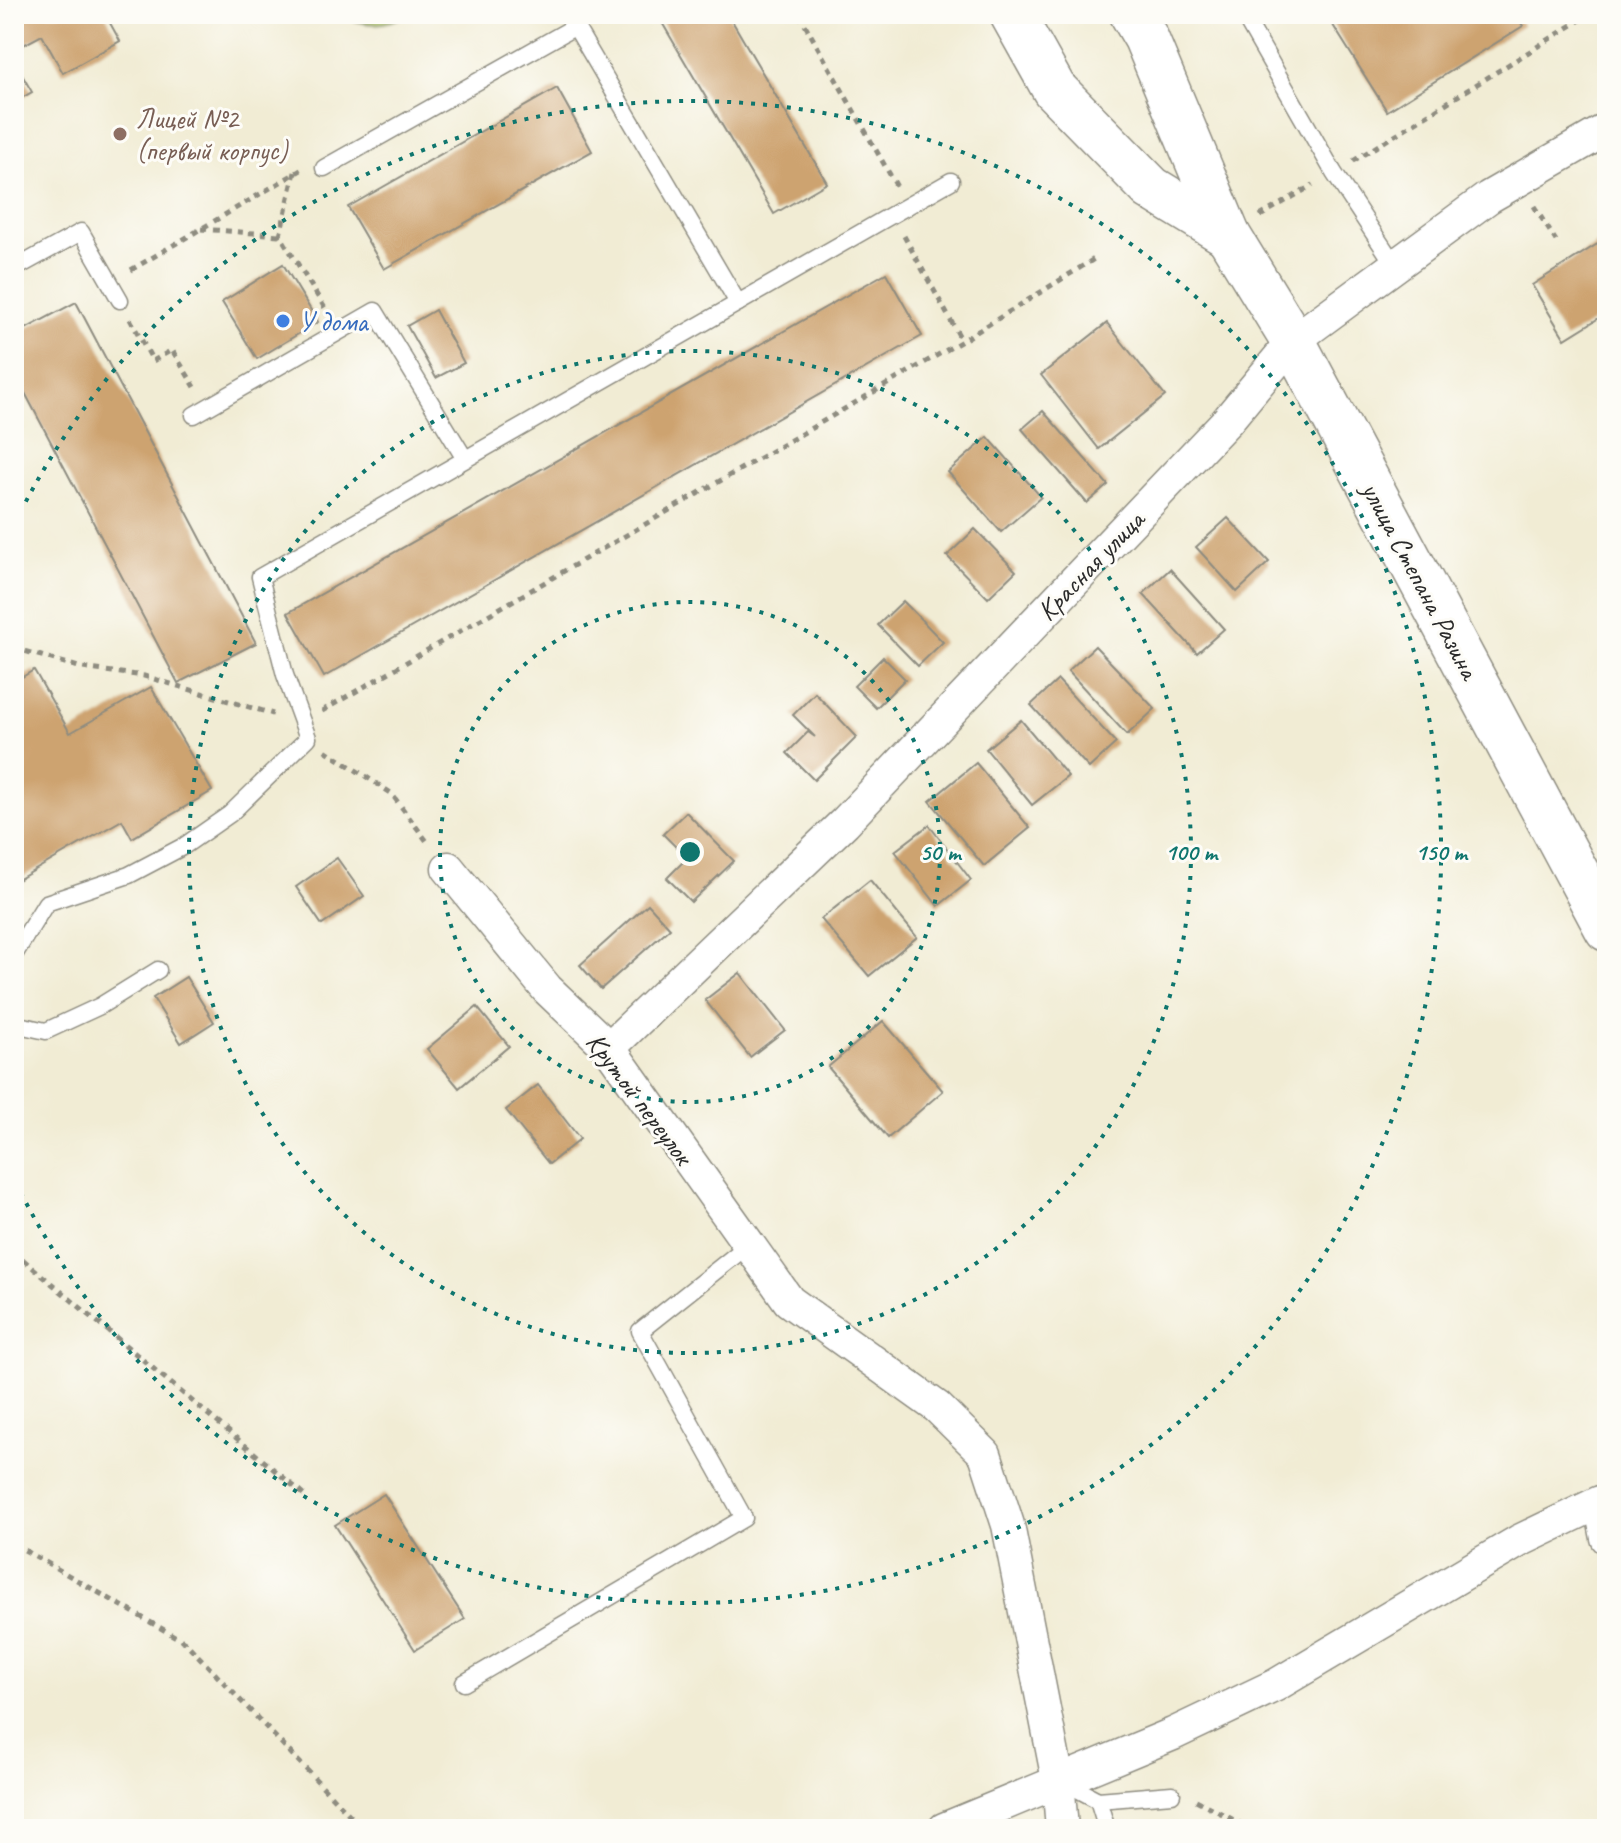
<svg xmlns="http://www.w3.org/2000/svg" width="1621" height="1843" font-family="Caveat,sans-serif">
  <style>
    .green { fill: #adc367; stroke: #6c7749; stroke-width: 2 }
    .building { fill: #cda370 }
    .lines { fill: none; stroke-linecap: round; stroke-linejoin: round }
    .service-casing { stroke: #8e8c80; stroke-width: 19 }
    .minor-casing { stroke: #8e8c80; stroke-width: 35 }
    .secondary-casing { stroke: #8e8c80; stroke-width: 47 }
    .path { stroke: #8e8c80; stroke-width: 5; stroke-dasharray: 6 6; stroke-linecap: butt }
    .service { stroke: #fff; stroke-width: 16 }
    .minor { stroke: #fff; stroke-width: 32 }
    .secondary { stroke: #fff; stroke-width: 44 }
    .ring { fill: none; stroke: #0f766e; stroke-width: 4; stroke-dasharray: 4 8 }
    .education-dot { fill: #8d6e63; stroke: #fdfcf7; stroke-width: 3 }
    .shop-dot { fill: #3f7fe0; stroke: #fdfcf7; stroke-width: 3 }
    .labels { text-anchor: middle; stroke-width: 6; stroke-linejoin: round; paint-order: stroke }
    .education-label { font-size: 28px; fill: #785e54; stroke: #fdfcf7; text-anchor: start }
    .shop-label { font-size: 28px; fill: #366cbe; stroke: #fdfcf7; text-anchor: start }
    .street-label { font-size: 28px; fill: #2b2b2b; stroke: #fdfcf7 }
    .centre { fill: #0f766e; stroke: #fdfcf7; stroke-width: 4 }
    .ring-label { font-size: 24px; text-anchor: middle; font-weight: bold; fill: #0f766e; stroke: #fdfcf7; stroke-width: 6; stroke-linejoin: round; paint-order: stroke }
  </style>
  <rect width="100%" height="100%" fill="#fdfcf7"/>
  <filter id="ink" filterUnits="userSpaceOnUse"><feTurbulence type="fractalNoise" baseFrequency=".0125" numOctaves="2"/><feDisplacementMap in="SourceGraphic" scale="16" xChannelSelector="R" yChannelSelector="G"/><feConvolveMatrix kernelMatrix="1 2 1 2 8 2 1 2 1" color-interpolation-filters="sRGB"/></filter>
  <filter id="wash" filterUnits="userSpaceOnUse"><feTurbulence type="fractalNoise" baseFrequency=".006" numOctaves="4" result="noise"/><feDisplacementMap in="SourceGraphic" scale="32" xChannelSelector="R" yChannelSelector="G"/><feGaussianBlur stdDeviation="1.8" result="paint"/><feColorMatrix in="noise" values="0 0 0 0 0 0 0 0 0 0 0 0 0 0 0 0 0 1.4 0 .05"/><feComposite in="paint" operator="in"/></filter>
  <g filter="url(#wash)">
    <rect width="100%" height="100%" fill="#f1ecd4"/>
    <path class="green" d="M339 14H407C385 28 362 26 339 14Z"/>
    <g id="blocks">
      <g class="building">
        <path d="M14 14H105L120 41 63 73 42 35 14 50Z"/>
        <path d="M657 14H728L827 183 774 214Z"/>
        <path d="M1326 14H1515L1523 26 1387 111Z"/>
        <path d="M14 61 32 92 14 102Z"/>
        <path d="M557 88 592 151 384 269 348 207Z"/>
        <path d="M1607 238V313L1565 339 1532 285Z"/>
        <path d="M283 264 318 322 257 359 222 302Z"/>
        <path d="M886 273 922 336 324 677 288 613Z"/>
        <path d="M76 302 256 643 178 683 14 372V335Z"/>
        <path d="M435 310 464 363 436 378 407 326Z"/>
        <path d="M1107 323 1165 396 1099 449 1041 375Z"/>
        <path d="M1043 411 1108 485 1087 503 1022 429Z"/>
        <path d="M988 437 1041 497 1001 532 948 472Z"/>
        <path d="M1228 518 1269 562 1237 592 1196 547Z"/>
        <path d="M975 529 1016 571 988 598 947 556Z"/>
        <path d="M1170 569 1224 629 1197 653 1143 594Z"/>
        <path d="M903 601 943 642 918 666 878 625Z"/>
        <path d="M1095 646 1155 709 1127 735 1068 671Z"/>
        <path d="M883 657 905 679 876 708 854 686Z"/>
        <path d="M34 670 70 733 151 687 212 791 132 838 122 820 14 882V682Z"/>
        <path d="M1058 680 1116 743 1089 768 1031 705Z"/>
        <path d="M815 693 857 737 814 780 787 753 808 732 815 737 793 715Z"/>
        <path d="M1021 720 1068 776 1032 805 986 749Z"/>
        <path d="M976 763 1030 828 984 866 930 801Z"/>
        <path d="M686 812 734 861 691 902 667 878 687 858 663 834Z"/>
        <path d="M929 825 971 880 938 906 895 851Z"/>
        <path d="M337 858 364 896 322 925 296 887Z"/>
        <path d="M870 880 917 937 869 976 821 919Z"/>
        <path d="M648 904 670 928 601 989 580 965Z"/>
        <path d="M740 973 785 1030 750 1057 705 1000Z"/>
        <path d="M186 977 214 1022 181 1043 153 998Z"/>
        <path d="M477 1007 509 1046 459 1088 427 1049Z"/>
        <path d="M883 1021 943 1091 888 1138 828 1067Z"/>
        <path d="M538 1085 580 1139 549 1164 506 1110Z"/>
        <path d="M384 1494 465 1619 415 1650 335 1525Z"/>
      </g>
    </g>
  </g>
  <g filter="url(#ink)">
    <use href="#blocks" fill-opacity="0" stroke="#8e8c80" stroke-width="2"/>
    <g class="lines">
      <g class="service-casing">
        <g id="service">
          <path d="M568 14 738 303"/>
          <path d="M1243 14 1334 173 1394 264"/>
          <path d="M324 168 576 26"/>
          <path d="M14 269 81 232 120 300"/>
          <path d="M194 415 375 311 465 459"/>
          <path d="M14 955 46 903 129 875 184 846 230 814 308 738 285 675 260 577 951 181"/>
          <path d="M14 1024 46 1031 100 1006 158 970"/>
          <path d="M464 1683 744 1518 640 1331 747 1246"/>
          <path d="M1060 1780 1098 1800 1172 1794"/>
          <path d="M1098 1800 1107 1829"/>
        </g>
      </g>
      <g class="minor-casing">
        <g id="minor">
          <path d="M448 868 547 989 609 1048 789 1301 937 1407 985 1454 1008 1525 1058 1780 1062 1829"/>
          <path d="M609 1048 845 822 1227 421 1293 341 1489 197 1607 129"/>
          <path d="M944 1829 1173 1734 1276 1685 1519 1541 1600 1502 1607 1538"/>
        </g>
      </g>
      <g class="secondary-casing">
        <g id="secondary">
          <path d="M1012 14 1054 89 1151 188 1228 235"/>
          <path d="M1132 14 1146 38 1228 235 1293 341 1607 929"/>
        </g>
      </g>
      <g class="path">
        <path d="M799 14 897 187"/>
        <path d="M1353 161 1590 14"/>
        <path d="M295 172 280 235 326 310"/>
        <path d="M1534 206 1556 241"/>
        <path d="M1260 216 1313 185"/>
        <path d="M201 229 280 235"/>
        <path d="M904 236 962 341"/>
        <path d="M131 270 301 170"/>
        <path d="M130 319 153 361 172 350 195 387"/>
        <path d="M14 648 82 668 144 676 273 714"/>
        <path d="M322 711 962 341 1094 259"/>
        <path d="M325 750 391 793 429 844"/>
        <path d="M14 1252 308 1498"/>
        <path d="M14 1544 185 1642 363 1829"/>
        <path d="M1196 1800 1251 1829"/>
      </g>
      <use href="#service" class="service"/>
      <use href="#minor" class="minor"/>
      <use href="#secondary" class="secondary"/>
    </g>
  </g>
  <g class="ring">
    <circle cx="690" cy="852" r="250"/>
    <circle cx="690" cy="852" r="501"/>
    <path d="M15 523A751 751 0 1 1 15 1181"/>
  </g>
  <circle class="education-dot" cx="120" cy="134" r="8"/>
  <circle class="shop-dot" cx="283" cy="321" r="8"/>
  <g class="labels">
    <g class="education-label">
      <text x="136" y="128">Лицей №2<tspan x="136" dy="32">(первый корпус)</tspan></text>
    </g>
    <g class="shop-label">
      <text x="299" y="331">У дома</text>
    </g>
    <g class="street-label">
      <text transform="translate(1090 565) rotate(-46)" y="10">Красная улица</text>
      <text transform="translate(1421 580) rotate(62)" y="10">улица Степана Разина</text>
      <text transform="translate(640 1098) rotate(53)" y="10">Крутой переулок</text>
    </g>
  </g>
  <circle cx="690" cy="852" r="12" class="centre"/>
  <g class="ring-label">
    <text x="940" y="860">50 m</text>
    <text x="1191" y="860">100 m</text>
    <text x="1441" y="860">150 m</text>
  </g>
  <rect width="1621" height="1843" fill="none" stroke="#fdfcf7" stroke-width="48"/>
</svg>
